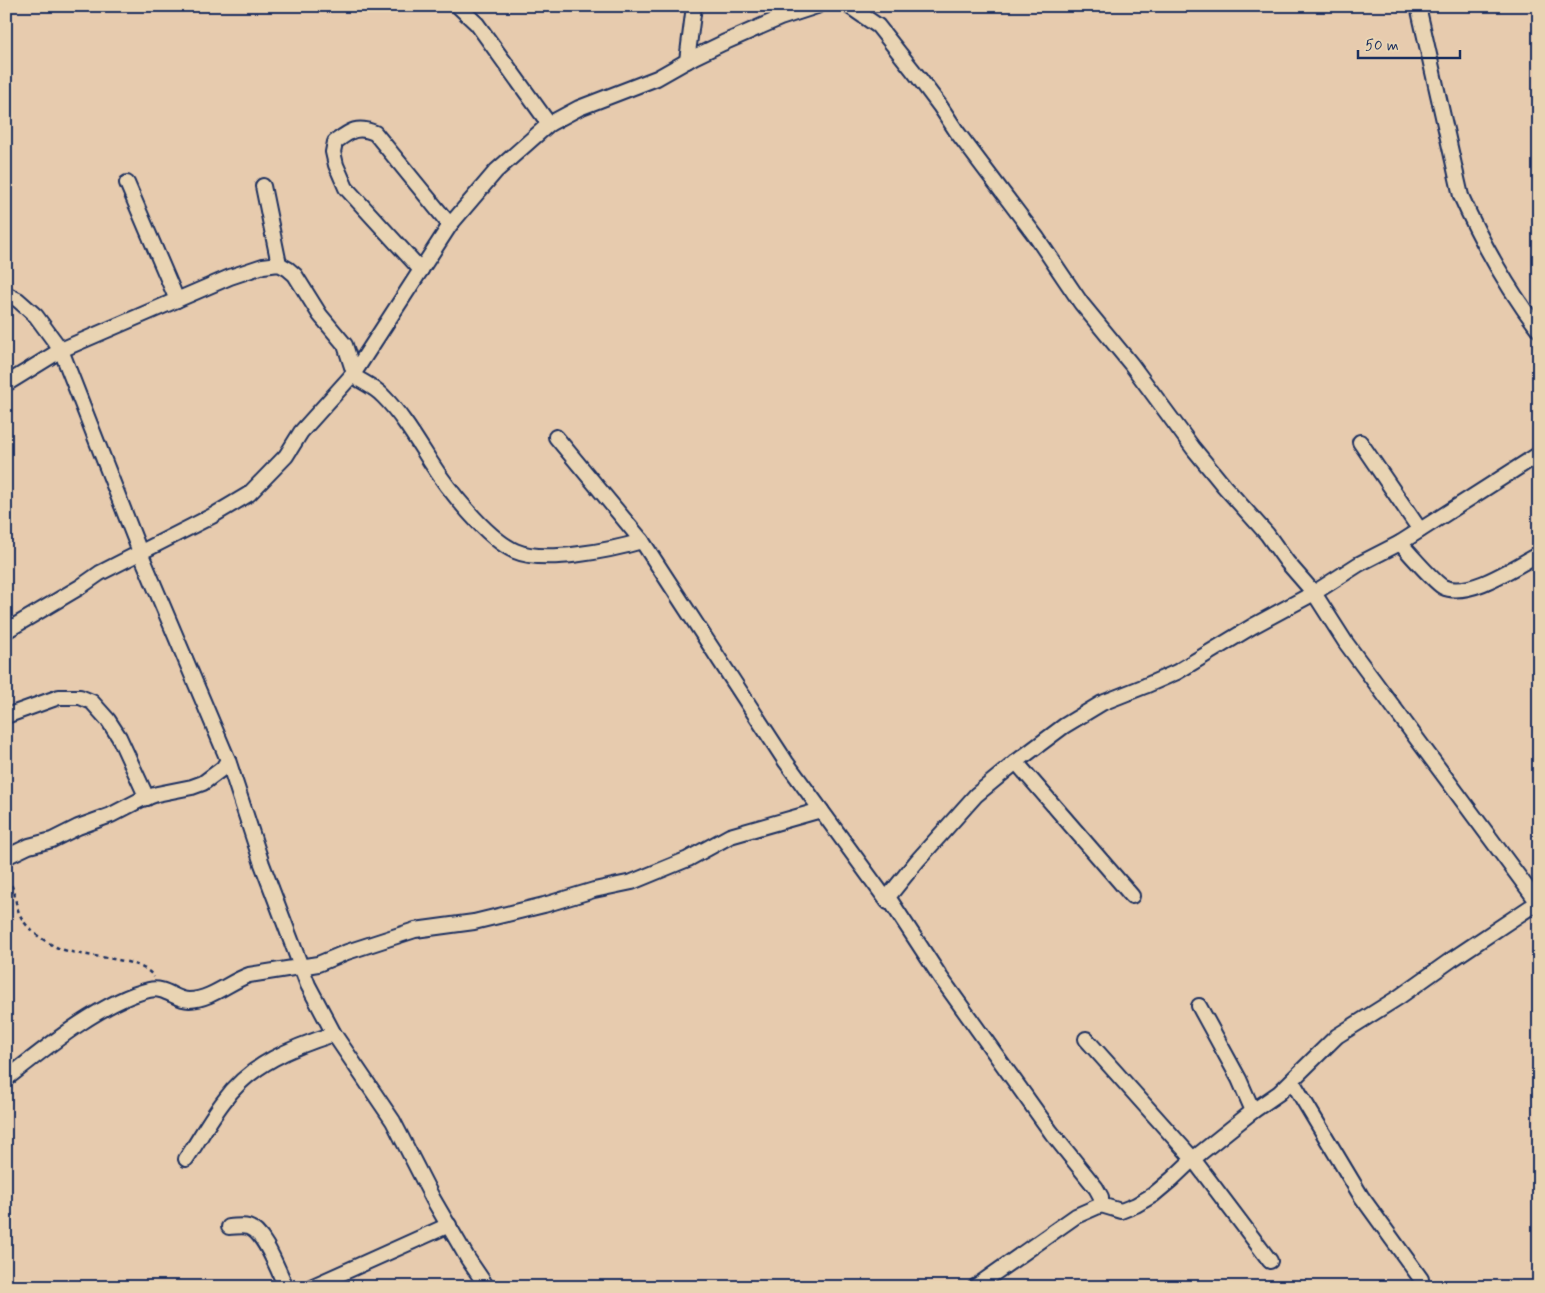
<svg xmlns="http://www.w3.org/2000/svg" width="1545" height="1293" font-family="Mynerve,sans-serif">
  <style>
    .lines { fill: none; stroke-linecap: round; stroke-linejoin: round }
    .minor-casing { stroke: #1b2f5e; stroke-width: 18 }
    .path { stroke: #1b2f5e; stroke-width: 2.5; stroke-dasharray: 4 4; stroke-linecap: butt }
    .minor { stroke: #e9d4b3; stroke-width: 14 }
  </style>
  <rect width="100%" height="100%" fill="#e7cbae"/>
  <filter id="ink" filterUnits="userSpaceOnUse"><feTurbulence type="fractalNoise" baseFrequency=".02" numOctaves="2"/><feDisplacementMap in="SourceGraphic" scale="10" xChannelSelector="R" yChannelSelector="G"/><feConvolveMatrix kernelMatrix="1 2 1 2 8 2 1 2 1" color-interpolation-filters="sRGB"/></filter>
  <g filter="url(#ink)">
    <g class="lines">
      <g class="minor-casing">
        <g id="minor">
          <path d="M458 6 477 24 549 124"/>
          <path d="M849 6 878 26 919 78 940 106 957 132 1037 238 1081 303 1131 364 1193 448 1224 486 1267 534 1287 562 1314 593 1346 643 1539 904"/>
          <path d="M1418 6 1461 196C1482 243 1508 289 1539 330"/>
          <path d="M687 61 694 6"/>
          <path d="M127 183 177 300"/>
          <path d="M263 186 279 264"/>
          <path d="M421 270 346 188 336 165 333 152 335 142C350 131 357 125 375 133L450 225"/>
          <path d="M6 294 18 300 36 316 61 350 140 552 228 760 262 864 308 985 334 1034 393 1121 433 1199 468 1259 487 1287"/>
          <path d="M352 375C362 382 375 387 383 396 402 415 416 439 430 461 447 488 486 538 515 551 544 564 612 550 642 541L786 762 888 902V898"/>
          <path d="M6 384 61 350 77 343 230 277 263 266 279 264 288 269 295 275 320 315 345 345 354 373"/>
          <path d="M556 437 642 541"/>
          <path d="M1360 442 1420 530"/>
          <path d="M1400 543C1409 553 1434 582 1443 587 1469 599 1516 566 1539 554"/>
          <path d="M6 631 80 587 100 573 212 516 249 494 286 456 301 432 354 373 450 225 496 171 549 124 579 108 657 78 694 57 723 43 780 18 817 6"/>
          <path d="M6 716 59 697H80L92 702 108 720 119 737 147 798"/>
          <path d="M1016 762 1132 896"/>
          <path d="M6 857 29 846 52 840 78 827 111 815 140 800 157 794 192 787 203 783 223 768 228 760"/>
          <path d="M1199 1006 1239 1079 1253 1111"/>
          <path d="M1086 1039 1193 1159 1270 1261"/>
          <path d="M6 1079C44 1049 102 1001 149 990 165 986 175 1000 189 1000 212 999 229 982 249 975L318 964 347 952 415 930 474 922 544 905 594 890 632 882 688 859 730 836 821 810"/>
          <path d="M1292 1081 1361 1196 1421 1279"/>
          <path d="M186 1159C199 1140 210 1119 224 1101 250 1064 293 1047 334 1034"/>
          <path d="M1101 1205 1121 1211 1136 1205 1153 1195 1172 1179 1193 1159 1253 1111 1279 1093 1337 1036 1399 997 1451 960 1538 902"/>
          <path d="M229 1227C235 1227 242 1225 248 1227 265 1232 278 1271 286 1287"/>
          <path d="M311 1287 449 1225"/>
          <path d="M975 1287 1076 1216 1101 1205V1197L1096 1188 1051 1132 941 978 888 897 917 861 976 795 1016 762 1064 726 1102 703 1145 686 1177 672 1253 626 1314 593 1359 564 1400 543 1539 454"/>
        </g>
      </g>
      <path class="path" d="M6 879C16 887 14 899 18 910 24 928 41 939 56 947 81 959 139 955 154 977"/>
      <use href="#minor" class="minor"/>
    </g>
  </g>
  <rect width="1545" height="1293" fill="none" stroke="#e9d4b3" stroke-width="25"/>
  <rect x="12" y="12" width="1520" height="1268" fill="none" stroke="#1b2f5e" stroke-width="2" filter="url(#ink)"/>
  <path d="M1358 50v8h102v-8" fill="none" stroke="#1b2f5e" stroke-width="2.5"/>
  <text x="1365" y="50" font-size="15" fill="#1b2f5e" stroke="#e9d4b3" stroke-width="4" paint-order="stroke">50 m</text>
</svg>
